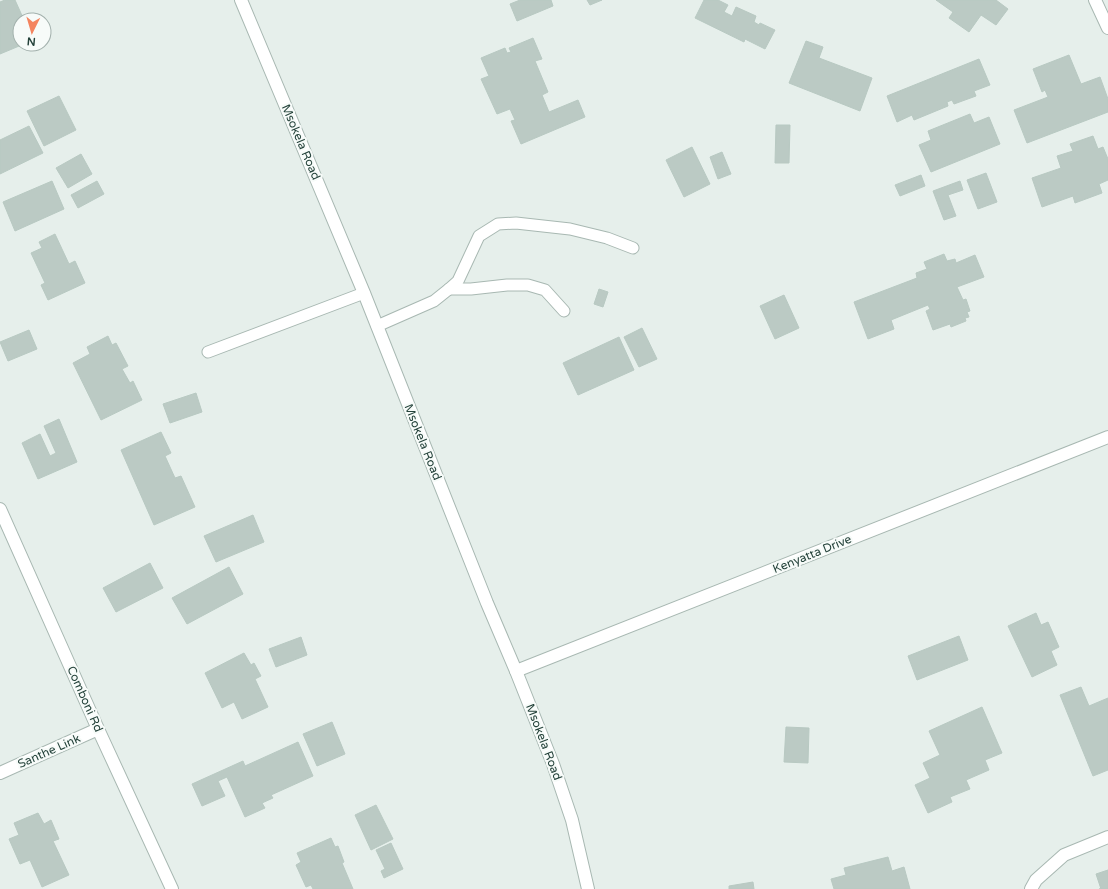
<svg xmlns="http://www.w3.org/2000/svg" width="1108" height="889" font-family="'Varela Round',sans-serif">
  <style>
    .building { fill: #bbcac4; stroke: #b8c9c2 }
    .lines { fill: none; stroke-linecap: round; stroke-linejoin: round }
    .service-casing { stroke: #a8b8b2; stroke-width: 13 }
    .minor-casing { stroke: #a8b8b2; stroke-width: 14 }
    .service { stroke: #fff; stroke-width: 11 }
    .minor { stroke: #fff; stroke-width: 12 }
    .labels { text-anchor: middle; stroke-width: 4; stroke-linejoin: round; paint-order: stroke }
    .street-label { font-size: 12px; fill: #24423a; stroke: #f7fbf9 }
  </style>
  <rect width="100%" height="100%" fill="#e6efeb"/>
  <g class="building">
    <path d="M5 0H15L24 20H20V44H24L0 54V2Z"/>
    <path d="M520 0H551L553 6 517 21 510 4Z"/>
    <path d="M587 0H602L590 5Z"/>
    <path d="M704 0H718L728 5 724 12 732 16 736 7 756 16 754 22 759 25 760 23 775 30 765 49 745 39 744 42 695 18Z"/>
    <path d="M936 0H996L1008 9 996 25 981 15 969 32 949 18 953 12Z"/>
    <path d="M533 38 542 59 535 61 548 92 542 95 549 112 578 100 585 117 521 144 511 121 515 120 510 109 497 114 481 79 489 76 481 58 505 48 507 53 511 52 509 48Z"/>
    <path d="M806 41 823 47 819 58 872 78 860 111 789 83Z"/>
    <path d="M1069 55 1081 84 1100 77 1108 99V112L1027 143 1014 110 1048 97 1045 90 1042 92 1033 69Z"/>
    <path d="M979 59 990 85 974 91 976 96 954 104 952 100 947 102 948 106 914 120 912 115 897 122 887 96Z"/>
    <path d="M59 96 76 130 44 146 27 111Z"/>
    <path d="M970 114 974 123 989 117 1000 144 931 172 919 145 931 140 928 131Z"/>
    <path d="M776 125H790L789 163H775Z"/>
    <path d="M29 126 43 153 0 174V140Z"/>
    <path d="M1093 136 1098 149 1103 147 1108 159V180L1099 184 1102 193 1075 203 1073 196 1042 207 1032 178 1061 168 1057 156 1073 151 1070 144Z"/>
    <path d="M692 147 710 184 684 197 666 160Z"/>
    <path d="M722 152 731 174 718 179 710 157Z"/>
    <path d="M81 154 92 174 68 188 56 168Z"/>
    <path d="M986 173 997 202 978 209 967 180Z"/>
    <path d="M921 175 925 186 900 196 895 185Z"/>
    <path d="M52 181 64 209 15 231 3 202Z"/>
    <path d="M97 181 104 194 78 208 71 195Z"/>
    <path d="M960 181 963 190 948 195 956 216 944 220 933 191Z"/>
    <path d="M55 234 69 264 75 261 85 283 48 300 41 285 45 283 31 253 42 248 39 242Z"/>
    <path d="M944 254 947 261 955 259 956 263 975 255 984 277 957 287 963 300 966 299 970 311 967 312 969 317 965 318 966 321 951 327 950 324 933 330 926 311 930 309 928 305 891 320 894 329 868 339 854 302 917 278 916 273 927 269 924 262Z"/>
    <path d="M599 289 608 292 603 307 594 304Z"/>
    <path d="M784 295 799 328 775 339 760 306Z"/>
    <path d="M642 328 657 359 639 367 624 337Z"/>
    <path d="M29 330 37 349 8 361 0 342Z"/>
    <path d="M108 336 112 345 116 343 128 366 122 369 130 383 133 381 142 400 101 420 73 363 90 354 87 347Z"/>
    <path d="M619 337 634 370 578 395 563 363Z"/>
    <path d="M196 393 202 412 170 423 163 404Z"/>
    <path d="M59 419 77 462 38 479 22 443 40 434 50 456 56 453 44 426Z"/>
    <path d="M161 432 171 453 165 456 175 478 181 476 195 507 154 525 121 450Z"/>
    <path d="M253 515 264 542 216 562 204 536Z"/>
    <path d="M150 563 163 588 116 612 103 588Z"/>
    <path d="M229 567 243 594 187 624 172 598Z"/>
    <path d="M1036 613 1041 625 1048 622 1059 647 1051 651 1057 665 1032 677 1008 626Z"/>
    <path d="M959 636 968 660 917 680 908 656Z"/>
    <path d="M301 637 307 655 276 667 269 649Z"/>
    <path d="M244 653 251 665 254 663 261 676 255 679 268 707 242 719 234 702 222 708 205 673Z"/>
    <path d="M1081 687 1089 706 1108 698V770L1093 776 1060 695Z"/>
    <path d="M982 707 1002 753 985 760 989 770 966 780 970 789 950 797 952 802 928 813 915 785 930 778 923 763 940 755 929 731Z"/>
    <path d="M332 722 345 754 317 766 303 734Z"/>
    <path d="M786 727 809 728 808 763 784 762Z"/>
    <path d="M298 742 313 776 271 795 273 798 262 803 265 808 245 817 227 777 218 781 225 796 202 806 192 784 243 761 245 766Z"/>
    <path d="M376 805 393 839 371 850 355 815Z"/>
    <path d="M38 813 44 824 51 820 59 839 53 841 69 875 42 887 30 860 20 864 9 839 19 835 14 823Z"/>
    <path d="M331 838 335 847 338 846 344 862 342 863 353 889H313L311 885 306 887 296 865 301 862 297 853Z"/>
    <path d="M391 843 403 869 384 878 381 871 385 869 376 850Z"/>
    <path d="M888 857 892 871 904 867 910 889H834L831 879 846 875 844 868Z"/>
    <path d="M1108 870V889H1099H1101L1096 874Z"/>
    <path d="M753 882 754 889H729V886Z"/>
  </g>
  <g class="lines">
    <g class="service-casing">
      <g id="service">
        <path d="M449 289H471L507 285H528L545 290 564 311"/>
        <path d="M377 326 434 301 449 289 458 281 479 236 498 224 516 223 570 229 607 238 633 248"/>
        <path d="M208 352 364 293"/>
      </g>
    </g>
    <g class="minor-casing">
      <g id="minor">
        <path d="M241 0 364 293 487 603 516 671 553 764 572 820 588 889"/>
        <path d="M1095 0 1108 28"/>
        <path d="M0 509 98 729 172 889"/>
        <path d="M516 671 1108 437"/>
        <path d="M0 773 98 729"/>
        <path d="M1031 889 1036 880 1064 855 1108 837"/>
      </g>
    </g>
    <use href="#service" class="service"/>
    <use href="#minor" class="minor"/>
  </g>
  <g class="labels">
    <g class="street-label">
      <text transform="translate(301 142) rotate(67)" y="4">Msokela Road</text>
      <text transform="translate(423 442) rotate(68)" y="4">Msokela Road</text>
      <text transform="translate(812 554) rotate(-22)" y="4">Kenyatta Drive</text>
      <text transform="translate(85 699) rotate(66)" y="4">Comboni Rd</text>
      <text transform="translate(544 742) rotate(69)" y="4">Msokela Road</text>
      <text transform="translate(49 751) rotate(-24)" y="4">Santhe Link</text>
    </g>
  </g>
  <g transform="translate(32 32) rotate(185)"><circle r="19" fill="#f7fbf9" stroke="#a3b1ad"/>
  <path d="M0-3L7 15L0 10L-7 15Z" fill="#f4845f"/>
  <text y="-6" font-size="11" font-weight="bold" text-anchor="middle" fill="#24423a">N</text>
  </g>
</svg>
